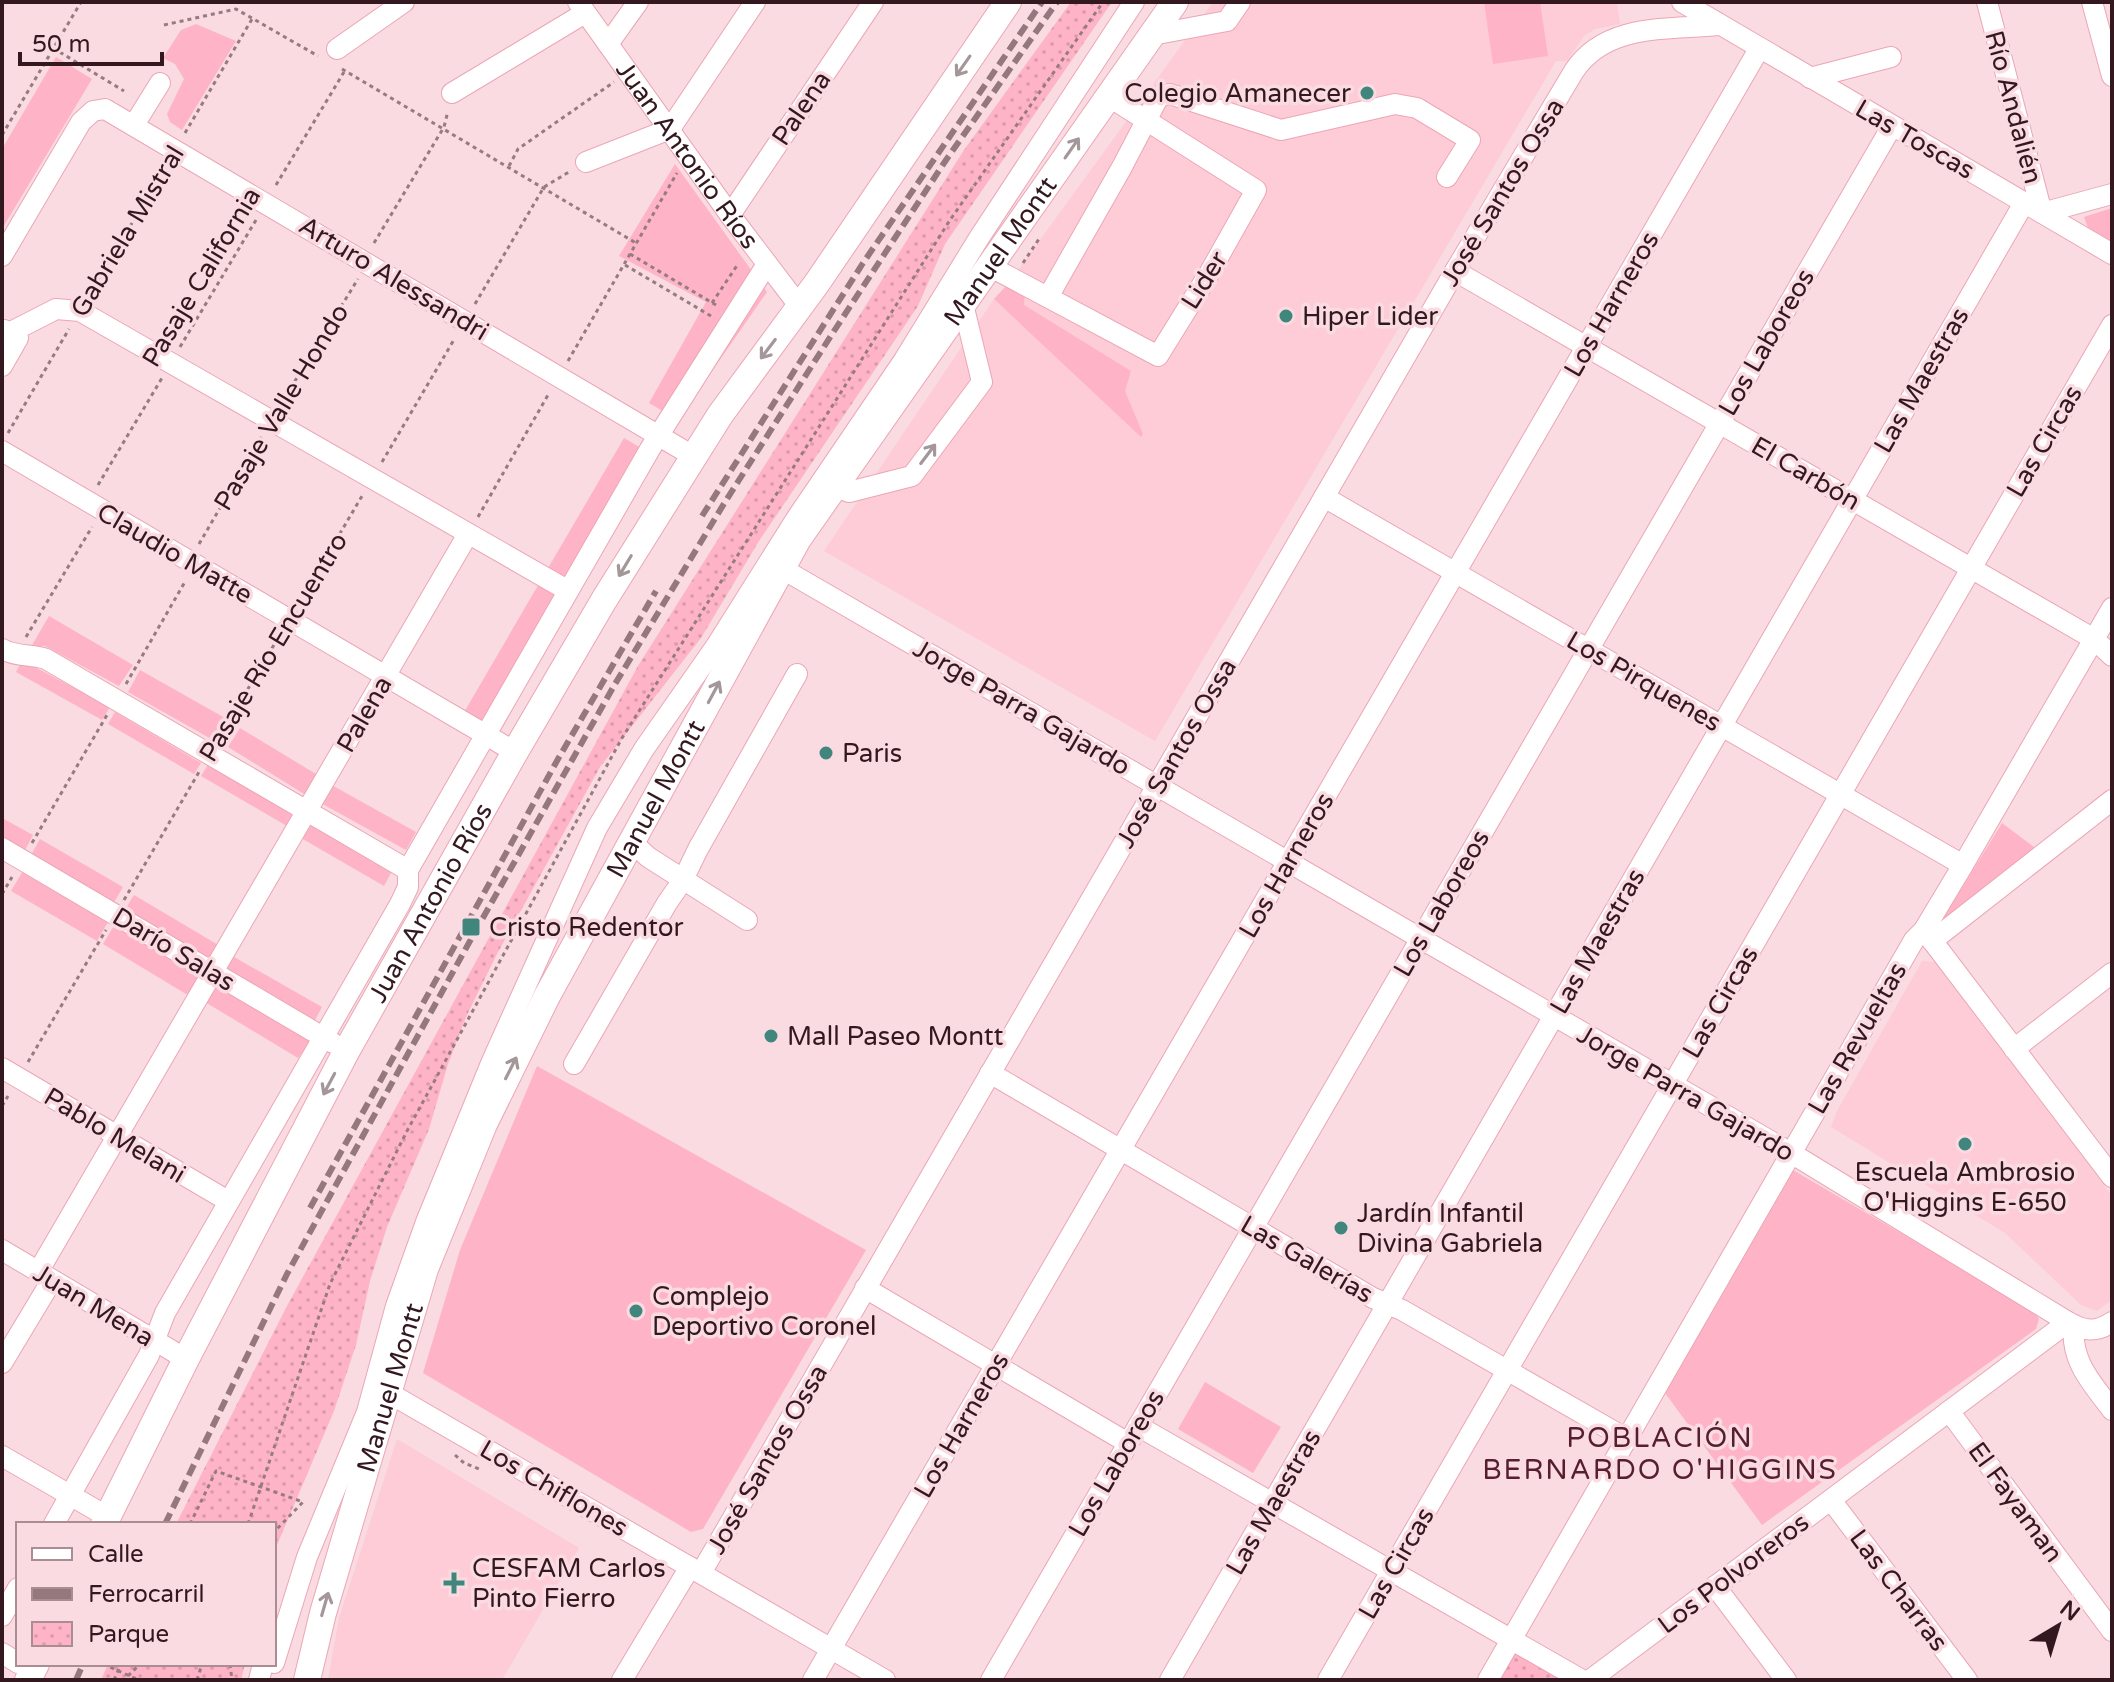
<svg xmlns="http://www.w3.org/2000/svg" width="2114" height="1682" font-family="'Varela Round',sans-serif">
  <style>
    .built { fill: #feccd7 }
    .green { fill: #feb4c6 }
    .park { fill: url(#park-dots) }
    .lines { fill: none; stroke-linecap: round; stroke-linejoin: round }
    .minor-casing { stroke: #eca6b6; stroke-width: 22 }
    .major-casing { stroke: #eca6b6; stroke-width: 28 }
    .path { stroke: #977b81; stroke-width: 3; stroke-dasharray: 4 4; stroke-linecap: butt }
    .minor { stroke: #fff; stroke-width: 20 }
    .major { stroke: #fff; stroke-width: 26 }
    .rail { stroke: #94787e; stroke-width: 6; stroke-dasharray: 12 6; stroke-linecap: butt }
    .oneway { stroke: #a3979a }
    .poi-dot { fill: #40867c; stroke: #f9dbe1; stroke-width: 3 }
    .labels { text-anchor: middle; stroke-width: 7; stroke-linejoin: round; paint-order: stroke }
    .poi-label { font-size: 26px; fill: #33181f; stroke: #f9dbe1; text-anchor: start }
    .street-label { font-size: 26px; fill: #33181f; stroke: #f9dbe1 }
    .neighbourhood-label { font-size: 28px; letter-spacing: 2px; fill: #571e30; stroke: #f9dbe1 }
  </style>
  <defs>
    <pattern id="park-dots" width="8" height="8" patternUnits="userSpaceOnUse" patternTransform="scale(2)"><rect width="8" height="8" fill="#feb4c6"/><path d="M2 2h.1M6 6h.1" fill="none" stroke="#da9aaa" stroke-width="1.8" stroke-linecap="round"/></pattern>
  </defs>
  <rect width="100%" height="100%" fill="#f9dbe1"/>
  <g class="built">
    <path d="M1213 2H1617L1620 24 1595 29 1584 36 1567 61H1556L1155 741 824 551 994 299 1008 284Z"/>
    <path d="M1922 961 1937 962 2112 1196V1300L2097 1311 2081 1305 2005 1233 1831 1127 1837 1111Z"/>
    <path d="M397 1439 579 1548 502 1680H328L339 1618Z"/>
  </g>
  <g class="green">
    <path d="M1484 2H1540L1548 56 1493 64Z"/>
    <path d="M196 24 236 41 182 130 170 122 167 114 184 79 175 64 163 58 181 30Z"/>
    <path d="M56 57 92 79 2 229V149Z"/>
    <path d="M675 164 767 292 678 420 649 403 706 302 619 256Z"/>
    <path d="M2112 208V242L2088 228 2084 217Z"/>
    <path d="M1008 284 1025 292 1024 305 1131 371 1125 391 1143 434 1141 437 994 299Z"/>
    <path d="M624 438 653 455 489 732 463 714Z"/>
    <path d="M49 616 133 665 119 686 45 646 31 647Z"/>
    <path d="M21 663 31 665 110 707 102 720 16 672Z"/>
    <path d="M140 670 225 718 213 740 128 692Z"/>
    <path d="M115 712 201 763 194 774 108 724Z"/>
    <path d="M240 728 321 777 309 797 228 747Z"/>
    <path d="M209 763 300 815 292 829 201 776Z"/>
    <path d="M328 783 416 832 406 850 317 801Z"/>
    <path d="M2 818 33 835 24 852 2 840Z"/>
    <path d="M2002 823 2038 850 1953 918 1944 917Z"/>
    <path d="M310 824 392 871 384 886 301 838Z"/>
    <path d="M40 839 123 887 113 904 31 855Z"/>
    <path d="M23 871 108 922 97 941 11 891Z"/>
    <path d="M134 895 225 949 214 967 123 913Z"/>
    <path d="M115 924 208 980 196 1000 103 944Z"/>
    <path d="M229 954 322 1007 314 1022 221 968Z"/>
    <path d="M215 984 310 1041 298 1058 205 1002Z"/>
    <path d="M537 1066 866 1250 703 1529 691 1532 423 1373 460 1250Z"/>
    <path d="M1793 1170 2034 1311 2039 1319 2036 1329 1762 1525 1665 1393Z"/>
    <path d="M1205 1382 1281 1427 1253 1473 1178 1429Z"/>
  </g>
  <g class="park">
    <path d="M1071 2H1112L945 244 918 306 759 541 701 638 600 767 497 954 466 1017 448 1064 429 1129 387 1227 370 1281 356 1345 334 1411 274 1552V1524H176L287 1306 638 666 964 150Z"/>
    <path d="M1511 1651 1561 1680H1494Z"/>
    <path d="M108 1664H245L241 1680H101Z"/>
  </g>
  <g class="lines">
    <g class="minor-casing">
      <g id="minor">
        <path id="s1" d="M578 2 730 215 800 307"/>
        <path d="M1682 2 2112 254"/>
        <path d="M1987 2 2042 213 2112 194"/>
        <path d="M2092 2 2112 76"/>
        <path d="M1152 35 1227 21 1240 2"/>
        <path d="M608 44 638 2"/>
        <path d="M337 49 404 2"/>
        <path d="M1810 78 1891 57"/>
        <path d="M452 93 585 13"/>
        <path d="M134 125 160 83"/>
        <path d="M586 162 670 129 755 2"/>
        <path d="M730 215 873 2"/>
        <path d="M2 256 81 122 93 111 105 109 693 456"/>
        <path d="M989 266 1158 356 1210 272 1256 190 1108 96"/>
        <path d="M1455 271 2094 639 2112 656"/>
        <path d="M1048 297 1122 167 1159 96 1170 94 1281 130 1395 104 1417 108 1470 140 1447 177"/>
        <path d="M9 333 56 309 80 311 567 590"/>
        <path d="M2 366 18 338 4 330"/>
        <path d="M2 451 515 752"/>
        <path d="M836 487 849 492 912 476 982 382 963 304"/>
        <path d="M1324 497 1963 865"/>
        <path d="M781 568 1791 1153 2068 1322C2084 1331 2096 1333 2112 1322"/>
        <path d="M2 649C16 657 32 654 46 659L408 870"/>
        <path d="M631 841 648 857 747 920"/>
        <path d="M2 848 333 1043"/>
        <path d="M1924 930 2112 1177"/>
        <path d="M1932 941 2112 800"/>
        <path d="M2014 1049 2112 973"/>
        <path d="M574 1064 667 903 683 880 698 849 797 674"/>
        <path d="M2 1068 228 1201"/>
        <path d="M990 1073 1373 1298 1402 1310 1627 1439"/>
        <path d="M2 1250 186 1359"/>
        <path d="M38 1272 468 534"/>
        <path d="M865 1288 1128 1443"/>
        <path d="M2074 1325C2070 1361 2092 1383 2112 1410"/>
        <path d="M2 1363 52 1280"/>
        <path d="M389 1393 885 1680"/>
        <path d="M1949 1411 2112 1631"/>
        <path d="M1138 1426 1582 1680"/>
        <path d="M2 1456 108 1517"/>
        <path d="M1831 1500 1967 1680"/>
        <path d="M54 1524 149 1355 165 1313 400 904 408 887V870L650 449 767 264"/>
        <path d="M701 1573 1455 271 1574 71C1606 23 1667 30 1718 25"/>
        <path d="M1715 1586 1786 1680"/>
        <path d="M2 1616 18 1588"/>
        <path d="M2 1653 18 1663"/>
        <path d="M274 1663 307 1557 367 1412 396 1306 426 1222 492 1061 597 828 644 749 716 646 796 519 904 360 979 238 1134 2"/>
        <path d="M259 1680 263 1664"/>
        <path d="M622 1680 690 1567"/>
        <path d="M813 1680 1759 49"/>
        <path d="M991 1680 1892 126"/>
        <path d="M1170 1680 2024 203"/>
        <path d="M1328 1680 2112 325"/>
        <path d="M1488 1680 1914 940 1924 930 1963 865 2112 608"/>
        <path d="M1590 1680 2068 1322"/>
      </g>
    </g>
    <g class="major-casing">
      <g id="major">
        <path id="s2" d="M104 1524 186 1359 347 1050 515 752 604 600 720 415 817 283 1008 2"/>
        <path d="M28 1680 36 1664"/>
        <path id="s3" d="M307 1680 323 1613 425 1269 484 1124 547 996 798 539 1175 2"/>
      </g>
    </g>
    <g class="path">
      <path d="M164 25 236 9 318 56"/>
      <path d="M53 48 124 91"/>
      <path d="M342 69 636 243"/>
      <path d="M185 133 252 19"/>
      <path d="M2 135 81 2"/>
      <path d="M509 166 518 149 614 82"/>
      <path d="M276 185 344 72"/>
      <path d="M374 243 444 127 448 111"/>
      <path d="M630 254 716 305"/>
      <path d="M1023 263 1039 239"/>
      <path d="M625 265 711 316"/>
      <path d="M89 295 165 168"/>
      <path d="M712 303 738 264"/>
      <path d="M475 304 544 187 569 172"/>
      <path d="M180 347 256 220"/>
      <path d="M568 361 677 173"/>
      <path d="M282 402 358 279"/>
      <path d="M8 433 69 329"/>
      <path d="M382 462 455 338"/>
      <path d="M98 485 162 378"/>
      <path d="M478 517 548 395"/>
      <path d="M199 544 262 436"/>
      <path d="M299 603 362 496"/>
      <path d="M26 637 92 527"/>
      <path d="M126 684 186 580"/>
      <path d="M219 738 278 638"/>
      <path d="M32 843 107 715"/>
      <path d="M2 894 12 877"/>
      <path d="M124 900 199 772"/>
      <path d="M28 1062 106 930"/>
      <path d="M2 1106 8 1096"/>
      <path d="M455 1455 464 1463 479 1469"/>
      <path d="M190 1524 216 1471 303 1502 274 1532"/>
      <path d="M248 1524 330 1284 407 1131 622 738 950 220 1103 2"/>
      <path d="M103 1664 139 1680"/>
      <path d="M230 1664 232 1680"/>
      <path d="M128 1676 140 1664"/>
      <path d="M114 1680 121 1664"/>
      <path d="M197 1680 202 1664"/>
    </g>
    <use href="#minor" class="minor"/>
    <use href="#major" class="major"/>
    <g class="rail">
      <path d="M702 516 863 263 1042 2"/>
      <path d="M310 1208 558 759 656 591"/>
      <path d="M165 1524 287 1274 476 930 615 684 725 502 834 331 946 160 1057 2"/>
      <path d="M76 1680 83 1664"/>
    </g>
  </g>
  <defs><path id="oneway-shaft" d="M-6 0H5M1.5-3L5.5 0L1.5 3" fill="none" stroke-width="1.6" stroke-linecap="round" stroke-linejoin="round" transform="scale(2)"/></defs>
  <g class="oneway">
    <use href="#oneway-shaft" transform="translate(963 66) rotate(125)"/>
    <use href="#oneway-shaft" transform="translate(1072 148) rotate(-55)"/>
    <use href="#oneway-shaft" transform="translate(768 349) rotate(127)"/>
    <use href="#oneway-shaft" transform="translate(928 454) rotate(-53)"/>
    <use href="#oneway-shaft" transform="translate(625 566) rotate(121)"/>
    <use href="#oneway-shaft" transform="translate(714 692) rotate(-62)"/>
    <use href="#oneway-shaft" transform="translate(511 1068) rotate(-63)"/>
    <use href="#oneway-shaft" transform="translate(329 1084) rotate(118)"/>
    <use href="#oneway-shaft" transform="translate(325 1604) rotate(-74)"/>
  </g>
  <g class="poi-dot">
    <circle cx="1367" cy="93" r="8"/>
    <circle cx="1286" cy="316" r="8"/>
    <circle cx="826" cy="753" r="8"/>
    <rect x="461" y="917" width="20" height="20" rx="4"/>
    <circle cx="771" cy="1036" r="8"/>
    <circle cx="1965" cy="1144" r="8"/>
    <circle cx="1341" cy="1228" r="8"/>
    <circle cx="636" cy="1311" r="8"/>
    <path d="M450 1571h8v8h8v8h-8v8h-8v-8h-8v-8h8z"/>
  </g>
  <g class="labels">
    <g class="poi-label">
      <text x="1351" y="102" text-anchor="end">Colegio Amanecer</text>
      <text x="1302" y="325">Hiper Lider</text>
      <text x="842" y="762">Paris</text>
      <text x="489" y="936">Cristo Redentor</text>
      <text x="787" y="1045">Mall Paseo Montt</text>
      <text x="1965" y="1181" text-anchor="middle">Escuela Ambrosio<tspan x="1965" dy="30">O'Higgins E-650</tspan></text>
      <text x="1357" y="1222">Jardín Infantil<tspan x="1357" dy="30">Divina Gabriela</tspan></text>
      <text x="652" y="1305">Complejo<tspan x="652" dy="30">Deportivo Coronel</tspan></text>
      <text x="472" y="1577">CESFAM Carlos<tspan x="472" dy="30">Pinto Fierro</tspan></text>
    </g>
    <g class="street-label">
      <text transform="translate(2014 107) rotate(75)" y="9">Río Andalién</text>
      <text transform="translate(801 108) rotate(-56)" y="9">Palena</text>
      <text transform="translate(1915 139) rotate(30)" y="9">Las Toscas</text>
      <text dy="9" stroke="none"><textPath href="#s1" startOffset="188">Juan Antonio Ríos</textPath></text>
      <text transform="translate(1502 192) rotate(-59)" y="9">José Santos Ossa</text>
      <text transform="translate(127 231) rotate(-59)" y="9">Gabriela Mistral</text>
      <text dy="9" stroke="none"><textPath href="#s3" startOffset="1600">Manuel Montt</textPath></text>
      <text transform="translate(201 277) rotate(-59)" y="9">Pasaje California</text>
      <text transform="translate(394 278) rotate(31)" y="9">Arturo Alessandri</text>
      <text transform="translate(1204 280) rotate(-58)" y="9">Lider</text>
      <text transform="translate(1611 304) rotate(-60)" y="9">Los Harneros</text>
      <text transform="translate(1766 342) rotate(-60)" y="9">Los Laboreos</text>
      <text transform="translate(1921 380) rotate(-60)" y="9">Las Maestras</text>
      <text transform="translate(281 407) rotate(-59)" y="9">Pasaje Valle Hondo</text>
      <text transform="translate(2044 441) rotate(-60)" y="9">Las Circas</text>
      <text transform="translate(1806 473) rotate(30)" y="9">El Carbón</text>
      <text transform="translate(175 553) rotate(30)" y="9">Claudio Matte</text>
      <text transform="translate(273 647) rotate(-59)" y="9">Pasaje Río Encuentro</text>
      <text transform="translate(1644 681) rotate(30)" y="9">Los Pirquenes</text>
      <text transform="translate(1022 707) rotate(30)" y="9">Jorge Parra Gajardo</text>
      <text transform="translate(364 714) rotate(-60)" y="9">Palena</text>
      <text transform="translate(1176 753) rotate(-60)" y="9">José Santos Ossa</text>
      <text dy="9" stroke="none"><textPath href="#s3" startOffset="952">Manuel Montt</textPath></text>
      <text transform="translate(1286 865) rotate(-60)" y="9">Los Harneros</text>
      <text dy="9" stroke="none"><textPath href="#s2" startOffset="702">Juan Antonio Ríos</textPath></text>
      <text transform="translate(1441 903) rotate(-60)" y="9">Los Laboreos</text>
      <text transform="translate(1597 941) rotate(-60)" y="9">Las Maestras</text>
      <text transform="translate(174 949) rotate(31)" y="9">Darío Salas</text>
      <text transform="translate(1720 1002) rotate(-60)" y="9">Las Circas</text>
      <text transform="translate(1857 1038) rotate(-60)" y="9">Las Revueltas</text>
      <text transform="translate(1686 1093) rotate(30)" y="9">Jorge Parra Gajardo</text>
      <text transform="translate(115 1135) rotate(31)" y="9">Pablo Melani</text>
      <text transform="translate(1307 1259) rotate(30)" y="9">Las Galerías</text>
      <text transform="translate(94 1305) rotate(31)" y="9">Juan Mena</text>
      <text dy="9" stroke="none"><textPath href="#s3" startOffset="304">Manuel Montt</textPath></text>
      <text transform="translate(961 1425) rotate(-60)" y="9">Los Harneros</text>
      <text transform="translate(767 1459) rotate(-60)" y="9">José Santos Ossa</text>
      <text transform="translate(1116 1463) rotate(-60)" y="9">Los Laboreos</text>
      <text transform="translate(554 1488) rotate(30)" y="9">Los Chiflones</text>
      <text transform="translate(1273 1502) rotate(-60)" y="9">Las Maestras</text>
      <text transform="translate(2016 1502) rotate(54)" y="9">El Fayaman</text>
      <text transform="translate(1396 1563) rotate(-60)" y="9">Las Circas</text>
      <text transform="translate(1733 1573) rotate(-37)" y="9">Los Polvoreros</text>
      <text transform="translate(1899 1590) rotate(53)" y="9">Las Charras</text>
    </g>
    <g class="neighbourhood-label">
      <text x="1660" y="1447">POBLACIÓN<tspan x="1660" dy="32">BERNARDO O'HIGGINS</tspan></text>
    </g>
  </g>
  <rect width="2114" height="1682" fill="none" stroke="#33181f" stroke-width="8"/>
  <rect x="16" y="1522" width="260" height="144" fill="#f9dbe1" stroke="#aa8d93" stroke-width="2"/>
  <rect x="32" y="1548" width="40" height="12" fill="#ffffff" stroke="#aa8d93" stroke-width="2"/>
  <text x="88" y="1562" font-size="24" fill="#33181f">Calle</text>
  <rect x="32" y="1588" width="40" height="12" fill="#94787e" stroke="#aa8d93" stroke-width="2"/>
  <text x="88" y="1602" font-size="24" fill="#33181f">Ferrocarril</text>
  <rect x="32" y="1622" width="40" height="24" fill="url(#park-dots)" stroke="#aa8d93" stroke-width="2"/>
  <text x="88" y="1642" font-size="24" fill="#33181f">Parque</text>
  <g transform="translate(2058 1626) rotate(38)" stroke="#f9dbe1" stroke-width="6" paint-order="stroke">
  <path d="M0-6L14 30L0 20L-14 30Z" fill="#33181f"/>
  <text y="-12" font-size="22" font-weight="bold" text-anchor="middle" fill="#33181f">N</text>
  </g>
  <path d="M20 52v12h142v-12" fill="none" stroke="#33181f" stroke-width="4"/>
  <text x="32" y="52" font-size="24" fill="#33181f" stroke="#f9dbe1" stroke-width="6" paint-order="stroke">50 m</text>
</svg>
